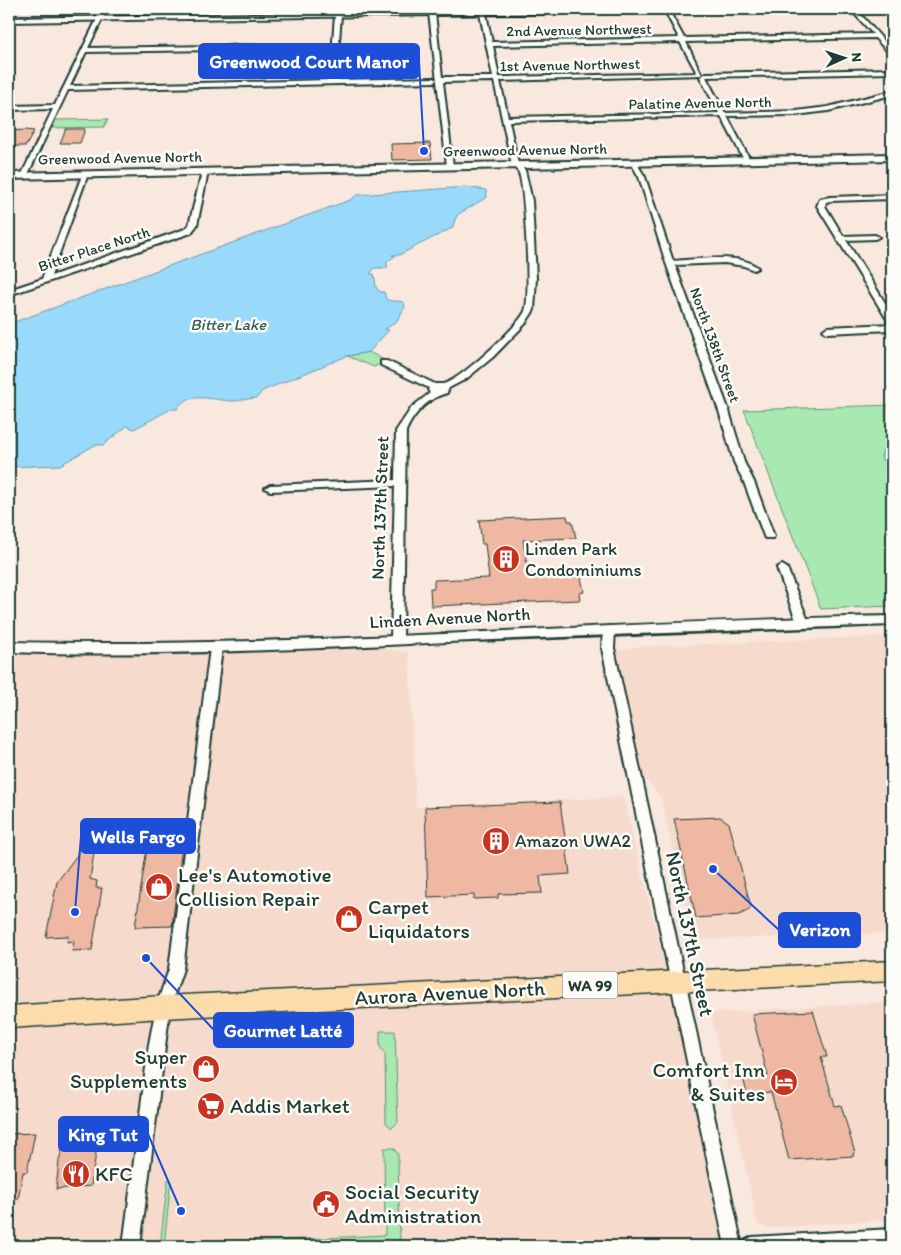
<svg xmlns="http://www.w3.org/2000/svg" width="901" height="1255" font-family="Itim,sans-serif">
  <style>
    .built { fill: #f6dacc }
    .green { fill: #a8e8b1; stroke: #649272 }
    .water { fill: #99dafb; stroke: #689bab }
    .building { fill: #efb8a3; stroke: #1f3d34 }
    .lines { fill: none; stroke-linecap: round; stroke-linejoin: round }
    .minor-casing { stroke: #1f3d34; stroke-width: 4 }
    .tertiary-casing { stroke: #1f3d34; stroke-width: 4 }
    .secondary-casing { stroke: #1f3d34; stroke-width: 4 }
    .trunk-casing { stroke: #1f3d34; stroke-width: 3 }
    .minor { fill: #fdfcf7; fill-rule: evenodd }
    .tertiary { fill: #fdfcf7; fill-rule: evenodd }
    .secondary { fill: #fdfcf7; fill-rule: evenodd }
    .trunk { fill: #fddcac; fill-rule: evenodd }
    .labels { text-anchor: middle; stroke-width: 5; stroke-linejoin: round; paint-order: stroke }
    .far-street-label { font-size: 15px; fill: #1f3d34; stroke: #fdfcf7 }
    .far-water-label { font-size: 16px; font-style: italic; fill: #375c5c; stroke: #fdfcf7 }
    .shield { fill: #fdfcf7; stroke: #62766e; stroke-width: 1 }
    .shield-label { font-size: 16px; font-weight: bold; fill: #1f3d34 }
    .street-label { font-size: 18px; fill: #1f3d34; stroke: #fdfcf7 }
    .poi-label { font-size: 18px; fill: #1f3d34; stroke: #fdfcf7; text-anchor: start }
    .near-poi-label { font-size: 21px; fill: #1f3d34; stroke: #fdfcf7; text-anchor: start }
    .near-street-label { font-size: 21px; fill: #1f3d34; stroke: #fdfcf7 }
    .leader { fill: none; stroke: #1d4ed8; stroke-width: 2 }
    .callout-dot { fill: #1d4ed8; stroke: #fdfcf7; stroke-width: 2 }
    .callout { fill: #1d4ed8; stroke: #1d4ed8; stroke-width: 2 }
    .callout-label { font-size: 19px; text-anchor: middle; font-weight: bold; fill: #fff }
  </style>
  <rect width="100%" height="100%" fill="#f9e8de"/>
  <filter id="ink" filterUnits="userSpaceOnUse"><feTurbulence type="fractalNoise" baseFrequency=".02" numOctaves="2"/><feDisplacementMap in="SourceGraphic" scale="10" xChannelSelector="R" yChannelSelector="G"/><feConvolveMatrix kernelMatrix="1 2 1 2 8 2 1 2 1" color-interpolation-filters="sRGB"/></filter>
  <g filter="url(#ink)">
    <g class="built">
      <path d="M892 636V933L693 940 661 797 644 777 617 651 627 650 634 647Z"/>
      <path d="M342 642 409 653 416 807 623 797 734 1246H9V647L93 649Z"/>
      <path d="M892 1002V1219L769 1228 758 1225 711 1013Z"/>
    </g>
    <g class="green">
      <path d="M108 119 104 127 52 128 56 120Z"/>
      <path d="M369 352 386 361 374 367 347 356Z"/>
      <path d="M892 405V443L889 444 881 457 892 477V606L821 609 744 410Z"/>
      <path d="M380 1031H395L398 1122 392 1128 386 1123 385 1054 380 1047Z"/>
      <path d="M384 1148H394L398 1155 400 1243 330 1246H167L385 1235Z"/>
      <path d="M168 1179H171L164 1246H160Z"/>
    </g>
    <g class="water">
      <path d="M466 187 486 190 487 197 457 215 452 228 399 255H392L395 256 387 262V268H374L370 274H374L376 287 380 292H384L386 299C392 303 398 299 404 303L405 307 396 322 385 329 389 330 369 352 347 356 262 391 257 398C249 398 241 401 233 401 216 401 187 390 177 409H171L134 429 127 426 103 445H95L60 465 9 467V324L350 200 357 195Z"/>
      <path d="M892 443V477L881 457 883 450Z"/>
    </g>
    <g class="building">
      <path d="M66 129H85L80 143H60Z"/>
      <path d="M26 130 34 131 26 146H9V131Z"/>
      <path d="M430 143 432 159 392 160 391 144Z"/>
      <path d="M567 516 568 521H572L576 538 523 540 529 575 580 573 584 592 579 593 580 600 431 606 430 588H434V580L489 578 485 544H482L479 520Z"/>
      <path d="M560 802 570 874 540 876 542 893 498 894V898L474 899V895L428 897 425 807Z"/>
      <path d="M720 817 729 823 751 907 749 910 739 915 696 918 674 819Z"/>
      <path d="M182 846 172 926 135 927 147 848Z"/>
      <path d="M79 848 94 853 90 879 97 881 96 888H102L92 950 72 951 74 941 67 942 68 936 46 937 57 882 77 855Z"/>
      <path d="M813 1011 827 1057H821L826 1075 835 1106 841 1105 855 1153H853L854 1156 789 1160 771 1092 747 1094 743 1077 768 1076 752 1014Z"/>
      <path d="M35 1133 27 1172H23L18 1199H9V1134Z"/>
      <path d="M99 1133 91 1186 56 1189 59 1161 66 1134Z"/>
    </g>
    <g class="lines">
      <g class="minor-casing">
        <g id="minor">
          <path d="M102 9H107L88 48 281 45 284 47 281 49 86 52 70 86 330 80 335 15 338 13 341 15 336 80 434 78 437 80 434 82 68 90 27 176 22 177 21 176 53 109 9 110V106L55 105Z"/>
          <path d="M477 9H482L486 14 492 42 679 38 664 9H668L684 38 873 34 850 9H856L892 50V55L890 54 875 38 686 42 702 75 500 81 508 117 719 113 700 77 706 73 892 69V73L706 77 725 113 796 111 828 107 892 91V95L828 111 796 115 727 116 750 160 747 162 744 160 721 116 509 121 518 164 525 170 532 201 536 278 534 310 525 324 493 357 466 379 449 388 447 393C428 398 414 413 406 431L403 639 397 643 391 639 395 486 270 491 265 488 270 485 395 480 396 431 412 407 430 393 428 390 429 388 381 365V361H387L435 384C438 384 440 384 443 384 459 381 519 326 525 311 531 296 525 190 519 173 518 170 514 168 512 165L494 81 443 82 453 166 450 168 447 166 429 13 432 11 435 13 442 77H493L480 14ZM680 42 697 73 499 77 493 46Z"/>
          <path d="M632 162H636L645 177 673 261C696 260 740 252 758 268L754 270 744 266 725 263 675 265 729 411 744 462 754 482 774 536 773 538H765L764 536 744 482 734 462 719 411 666 263 639 177 631 163Z"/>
          <path d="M205 170 208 172 197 225 191 233 9 295V290L42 279 83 173 88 174 51 276 185 229 189 225 202 172Z"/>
          <path d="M892 195V199L830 201 826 202 825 206 843 236 875 235 879 237 875 239 846 240 892 314V323L888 321 817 206 820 199 830 197Z"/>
          <path d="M892 324V330L827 333 823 330 827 327Z"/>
          <path d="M782 565 787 568 809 623 807 626H799L797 623 777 568Z"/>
          <path d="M609 626 615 630 614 648 742 1246H725L602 648 603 630Z"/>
          <path d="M216 644 222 648 183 969 170 1007 140 1246H123L149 1044 156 1007 169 969 210 648Z"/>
          <path d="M892 1229V1246H743L746 1240 752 1237Z"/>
        </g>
      </g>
      <g class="tertiary-casing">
        <g id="tertiary">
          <path d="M579 9H686L683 11 9 22V18Z"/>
          <path d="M892 616V625C744 630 596 635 448 642 302 649 155 657 9 652V642C304 649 598 621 892 616Z"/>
        </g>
      </g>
      <g class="secondary-casing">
        <path id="secondary" d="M892 154V160L9 179V173Z"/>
      </g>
      <g class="trunk-casing">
        <path id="trunk" d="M892 961V981L163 1018 9 1028V1006L163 996Z"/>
      </g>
      <use href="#minor" class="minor"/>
      <use href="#tertiary" class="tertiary"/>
      <use href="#secondary" class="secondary"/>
      <use href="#trunk" class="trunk"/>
    </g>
  </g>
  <defs>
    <g id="building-disc" transform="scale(1.4375)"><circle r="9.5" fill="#c8321e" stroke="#fdfcf7"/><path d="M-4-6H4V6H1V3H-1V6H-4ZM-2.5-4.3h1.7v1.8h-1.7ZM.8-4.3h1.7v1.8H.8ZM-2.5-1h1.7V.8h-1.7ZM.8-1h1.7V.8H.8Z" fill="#fff"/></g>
    <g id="shop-disc" transform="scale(1.4375)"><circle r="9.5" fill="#c8321e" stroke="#fdfcf7"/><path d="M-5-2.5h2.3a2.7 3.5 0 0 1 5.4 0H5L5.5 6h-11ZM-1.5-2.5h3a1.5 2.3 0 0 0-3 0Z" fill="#fff"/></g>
    <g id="hotel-disc" transform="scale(1.4375)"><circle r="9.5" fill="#c8321e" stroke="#fdfcf7"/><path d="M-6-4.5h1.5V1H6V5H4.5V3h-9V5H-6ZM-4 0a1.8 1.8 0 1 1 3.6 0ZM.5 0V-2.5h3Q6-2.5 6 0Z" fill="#fff"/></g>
    <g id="supermarket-disc" transform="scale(1.4375)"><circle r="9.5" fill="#c8321e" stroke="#fdfcf7"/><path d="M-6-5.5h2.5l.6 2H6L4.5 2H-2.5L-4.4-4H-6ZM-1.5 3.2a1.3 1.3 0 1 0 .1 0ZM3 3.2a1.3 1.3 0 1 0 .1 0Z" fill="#fff"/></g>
    <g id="restaurant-disc" transform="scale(1.4375)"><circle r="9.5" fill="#c8321e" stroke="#fdfcf7"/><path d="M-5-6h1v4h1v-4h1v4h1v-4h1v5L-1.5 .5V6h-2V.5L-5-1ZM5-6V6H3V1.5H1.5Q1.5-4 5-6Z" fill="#fff"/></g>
    <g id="civic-disc" transform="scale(1.4375)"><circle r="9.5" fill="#c8321e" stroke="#fdfcf7"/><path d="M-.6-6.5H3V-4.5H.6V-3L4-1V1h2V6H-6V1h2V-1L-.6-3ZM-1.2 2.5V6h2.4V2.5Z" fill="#fff"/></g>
  </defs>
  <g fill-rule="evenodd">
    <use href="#building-disc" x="506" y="559"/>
    <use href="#building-disc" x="496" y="841"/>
    <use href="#shop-disc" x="159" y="887"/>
    <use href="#shop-disc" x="349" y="919"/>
    <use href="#shop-disc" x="206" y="1069"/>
    <use href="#hotel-disc" x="784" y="1082"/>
    <use href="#supermarket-disc" x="211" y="1106"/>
    <use href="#restaurant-disc" x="76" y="1174"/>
    <use href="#civic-disc" x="326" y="1204"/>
  </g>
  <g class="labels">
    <g class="far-street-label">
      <text transform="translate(579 30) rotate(-1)" y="5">2nd Avenue Northwest</text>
      <text transform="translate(570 65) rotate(-1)" y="5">1st Avenue Northwest</text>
      <text transform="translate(700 103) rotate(-1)" y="5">Palatine Avenue North</text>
      <text transform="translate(525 150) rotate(-1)" y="5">Greenwood Avenue North</text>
      <text transform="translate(120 158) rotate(-1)" y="5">Greenwood Avenue North</text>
      <text transform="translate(94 249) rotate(-18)" y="5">Bitter Place North</text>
      <text transform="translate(715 345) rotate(70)" y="5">North 138th Street</text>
    </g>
    <g class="far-water-label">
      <text x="228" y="330">Bitter Lake</text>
    </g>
    <rect class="shield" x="562.5" y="971.5" width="55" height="27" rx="4"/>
    <g class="shield-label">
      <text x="590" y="991">WA 99</text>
    </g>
    <g class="street-label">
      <text transform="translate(380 508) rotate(-88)" y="6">North 137th Street</text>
      <text transform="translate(450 618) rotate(-3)" y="6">Linden Avenue North</text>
    </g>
    <g class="poi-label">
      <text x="525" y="555">Linden Park<tspan x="525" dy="21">Condominiums</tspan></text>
      <text x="515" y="847">Amazon UWA2</text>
    </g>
    <g class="near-poi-label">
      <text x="178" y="882">Lee's Automotive<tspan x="178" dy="24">Collision Repair</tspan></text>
      <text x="368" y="914">Carpet<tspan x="368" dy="24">Liquidators</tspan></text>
      <text x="187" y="1064" text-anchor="end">Super<tspan x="187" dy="24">Supplements</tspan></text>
      <text x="765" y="1077" text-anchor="end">Comfort Inn<tspan x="765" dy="24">&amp; Suites</tspan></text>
      <text x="230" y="1113">Addis Market</text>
      <text x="95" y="1181">KFC</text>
      <text x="345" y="1199">Social Security<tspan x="345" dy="24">Administration</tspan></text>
    </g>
    <g class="near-street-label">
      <text transform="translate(690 934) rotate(78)" y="7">North 137th Street</text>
      <text transform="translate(450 993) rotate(-3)" y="7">Aurora Avenue North</text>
    </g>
  </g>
  <path class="leader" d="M424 151L419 61M75 912L81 836M713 869L779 930M146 958L214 1030M181 1211L148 1134"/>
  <g class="callout-dot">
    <circle cx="424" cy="151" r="5"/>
    <circle cx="75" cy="912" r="5"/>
    <circle cx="713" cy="869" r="5"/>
    <circle cx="146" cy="958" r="5"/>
    <circle cx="181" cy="1211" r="5"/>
  </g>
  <g class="callout">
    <rect x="199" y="44" width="220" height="34" rx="5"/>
    <rect x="81" y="819" width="114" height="34" rx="5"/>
    <rect x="779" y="913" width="81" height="34" rx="5"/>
    <rect x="214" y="1013" width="139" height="34" rx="5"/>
    <rect x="59" y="1117" width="89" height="34" rx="5"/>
  </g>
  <g class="callout-label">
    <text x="309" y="68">Greenwood Court Manor</text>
    <text x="138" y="843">Wells Fargo</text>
    <text x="820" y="936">Verizon</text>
    <text x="283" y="1037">Gourmet Latté</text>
    <text x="103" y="1141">King Tut</text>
  </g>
  <rect width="901" height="1255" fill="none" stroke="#fdfcf7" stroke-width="30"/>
  <rect x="15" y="15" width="871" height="1225" fill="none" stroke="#1f3d34" stroke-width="2" filter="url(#ink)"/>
  <g transform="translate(844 58) rotate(87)" stroke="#fdfcf7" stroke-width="4" paint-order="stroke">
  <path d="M0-4L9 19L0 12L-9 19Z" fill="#1f3d34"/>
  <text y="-8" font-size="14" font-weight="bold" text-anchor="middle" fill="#1f3d34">N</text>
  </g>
</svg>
